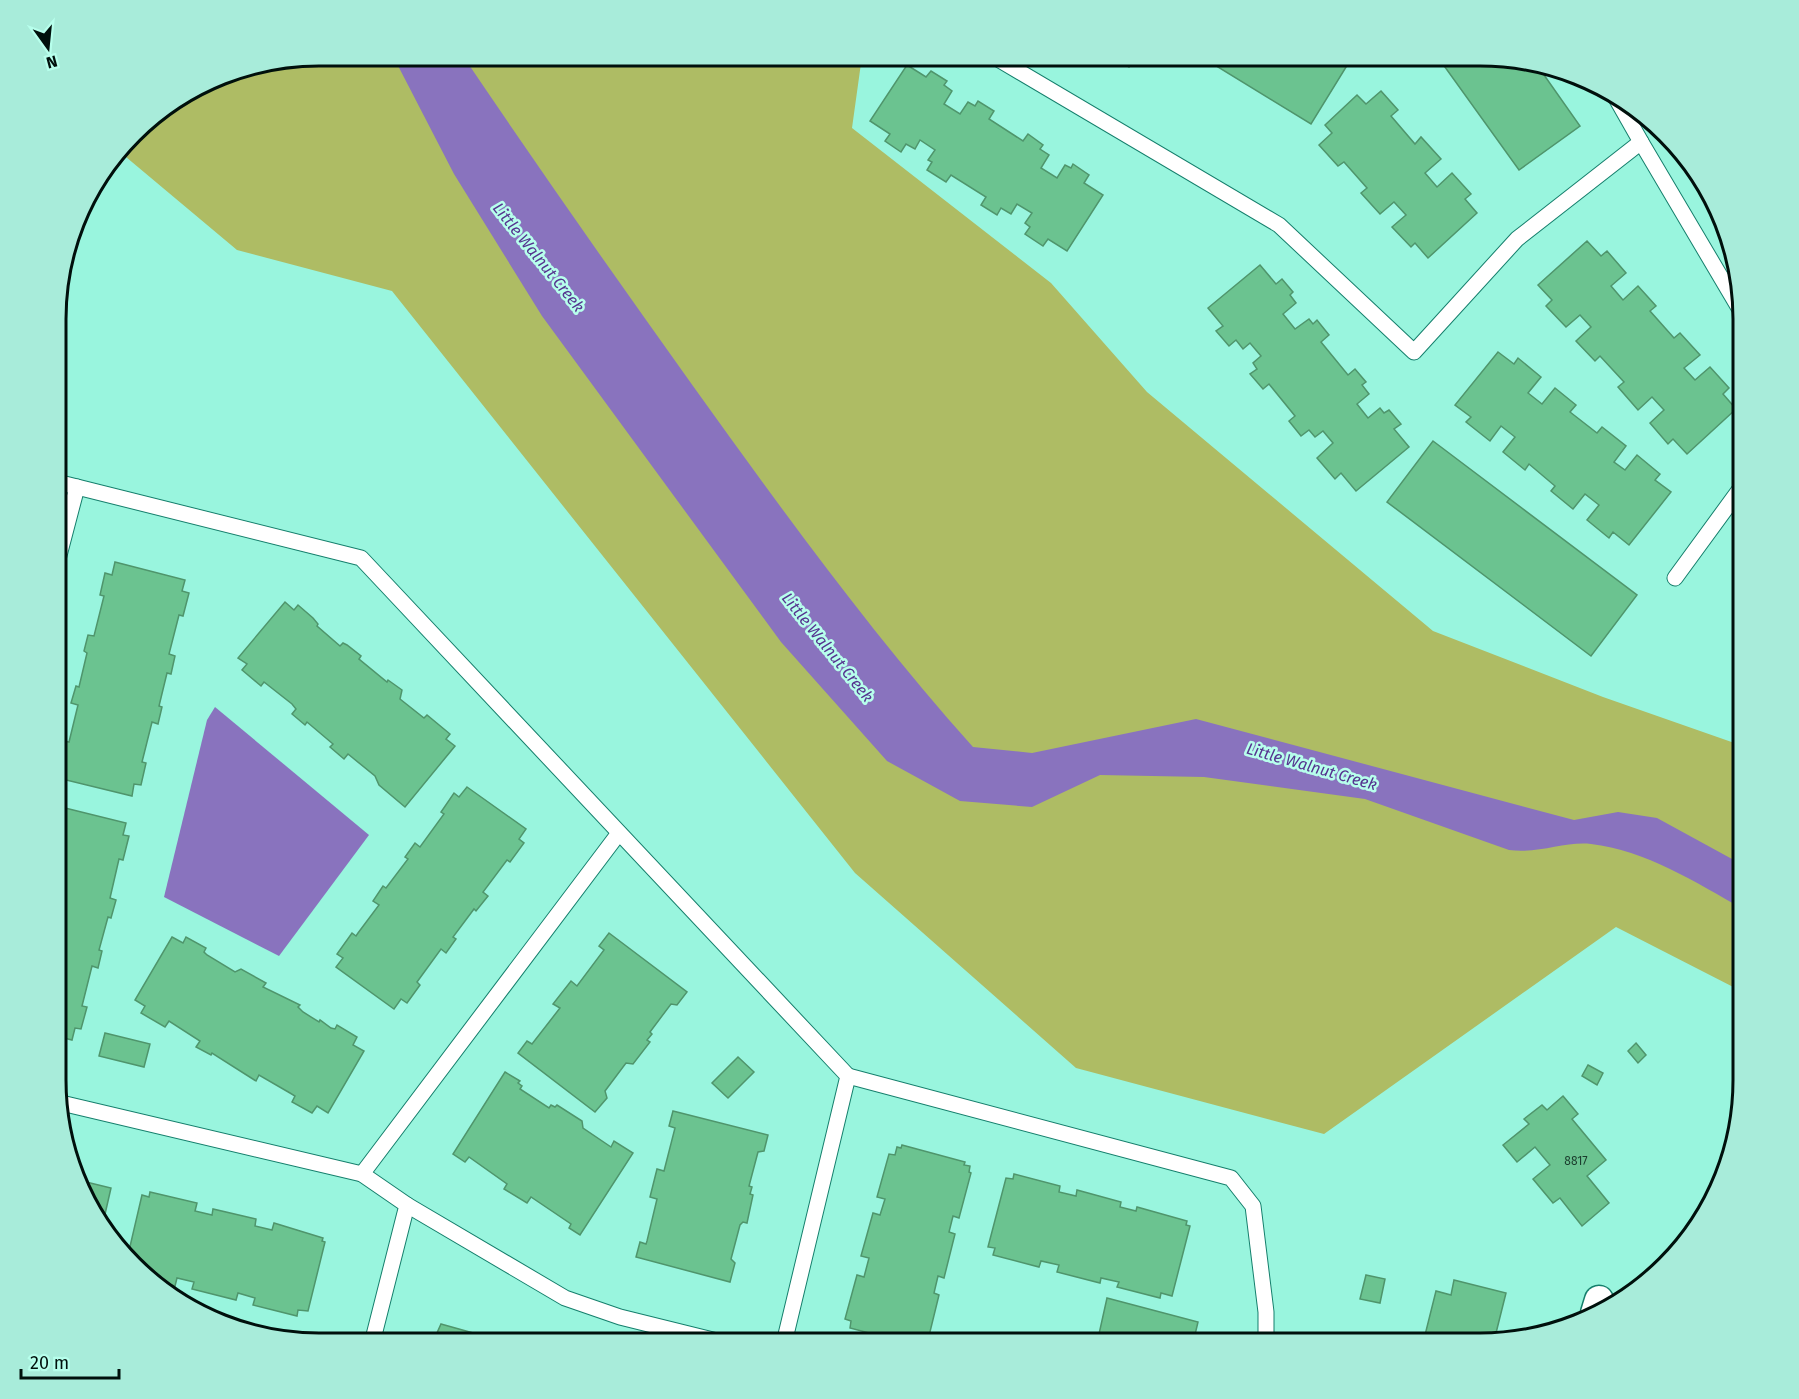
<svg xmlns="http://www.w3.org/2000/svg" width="1799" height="1399" font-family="'Fira Sans',sans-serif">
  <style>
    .forest { fill: #aebc64 }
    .water { fill: #8973be }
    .building { fill: #6bc390; stroke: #4f956c; stroke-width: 1.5 }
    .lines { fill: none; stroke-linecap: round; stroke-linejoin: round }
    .service-casing { stroke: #157f6c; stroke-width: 17 }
    .minor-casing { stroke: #157f6c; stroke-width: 31 }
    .service { stroke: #fff; stroke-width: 15 }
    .minor { stroke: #fff; stroke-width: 28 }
    .labels { text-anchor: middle; stroke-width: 5; stroke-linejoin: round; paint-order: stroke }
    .number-label { font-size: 12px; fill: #1b3d2d }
    .water-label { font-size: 16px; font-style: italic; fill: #55348f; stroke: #b7ffec }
    .rim { fill: none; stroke: #00100c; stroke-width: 3 }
  </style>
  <rect width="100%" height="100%" fill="#99f5de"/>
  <path class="forest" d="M319 56H862L852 128 1051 283 1147 392 1433 631 1603 697 1743 746V992L1616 927 1324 1134 1076 1068 855 873 392 291 237 250 120 152 146 121 234 70Z"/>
  <g class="water">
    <path d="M393 56H463C538 167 615 277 693 386 782 510 871 633 973 747L1032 753 1196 719 1574 820 1618 812 1657 818 1743 865V909C1697 883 1645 850 1591 844 1566 841 1539 854 1509 850L1365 799 1204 777 1100 775 1032 807 960 801 887 761 781 642 542 316 454 174Z"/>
    <path d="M215 707 369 835 279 956 164 897 207 720Z"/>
  </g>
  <g class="building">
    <path d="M1110 56H1135L1129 67Z"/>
    <path d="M1200 56H1345L1351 59 1311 124Z"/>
    <path d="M1437 56H1497L1537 65 1580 126 1519 170Z"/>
    <path d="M907 65 926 77 931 71 947 81 944 85 952 91 944 104 960 114 968 102 975 106 978 101 994 111 989 119 1023 141 1028 134 1043 145 1040 149 1049 155 1041 168 1057 178 1065 165 1071 168 1073 164 1089 175 1084 183 1103 195 1067 251 1048 239 1043 246 1025 234 1030 227 1025 223 1032 213 1017 204 1011 214 1001 208 997 215 981 205 986 197 951 175 946 182 927 170 932 162 928 160 935 150 920 140 915 149 906 144 901 152 885 141 890 134 870 121Z"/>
    <path d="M1381 91 1398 110 1391 116 1415 144 1421 137 1441 159 1425 173 1437 187 1452 173 1471 194 1465 199 1477 213 1428 258 1415 243 1411 247 1392 227 1406 215 1394 202 1380 214 1361 193 1367 188 1344 162 1338 166 1319 145 1332 133 1325 125 1357 95 1366 104Z"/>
    <path d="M1587 241 1601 256 1607 251 1626 273 1611 286 1623 300 1638 286 1656 306 1650 311 1674 338 1680 333 1700 355 1684 368 1695 380 1710 367 1729 388 1723 394 1736 409 1687 454 1673 439 1668 444 1650 423 1664 410 1652 397 1638 410 1618 387 1624 382 1600 356 1595 361 1576 341 1591 327 1580 315 1566 327 1546 306 1552 300 1538 285Z"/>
    <path d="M1260 265 1276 284 1282 279 1293 292 1290 295 1296 303 1283 314 1295 329 1309 319 1313 324 1317 320 1329 335 1321 342 1348 375 1355 369 1366 382 1362 385 1369 394 1357 404 1368 418 1380 408 1384 413 1389 410 1401 424 1394 429 1409 447 1356 491 1341 473 1335 479 1317 458 1333 443 1323 431 1315 437 1309 430 1301 436 1289 421 1295 416 1269 384 1263 389 1250 374 1257 369 1253 363 1261 356 1250 343 1243 349 1236 340 1229 346 1216 331 1223 326 1208 308Z"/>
    <path d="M1498 352 1514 364 1518 358 1541 377 1528 393 1542 404 1555 388 1576 405 1570 412 1597 433 1602 427 1626 446 1614 462 1625 470 1637 455 1660 474 1655 480 1671 492 1629 545 1613 532 1609 538 1587 520 1599 505 1585 494 1573 509 1551 491 1555 486 1529 464 1525 470 1503 452 1515 437 1501 426 1490 441 1466 422 1471 417 1455 405Z"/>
    <path d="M1433 441 1637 595 1591 656 1387 502Z"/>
    <path d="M115 562 185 580 182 591 189 593 183 616 179 615 169 654 175 656 171 674 167 673 159 706 162 707 158 724 152 722 142 762 146 763 141 785 134 784 132 796 62 779 65 768 58 766 64 741 69 742 78 705 71 703 76 686 79 687 87 653 84 651 88 635 94 636 104 596 100 595 105 573 112 575Z"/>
    <path d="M285 602 294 610 298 605 313 618 318 624 317 626 340 646 343 643 347 645 361 656 359 659 387 682 388 680 402 690 400 699 424 718 427 715 450 734 446 739 455 746 405 807 379 785 375 776 348 754 344 759 330 747 333 744 307 722 305 725 292 714 296 709 292 704 264 682 261 686 242 670 247 664 238 658Z"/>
    <path d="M467 787 526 829 519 839 524 843 510 862 507 860 483 892 488 896 476 911 474 909 453 937 456 939 446 953 441 949 417 982 420 985 407 1003 401 999 394 1009 336 967 343 958 337 954 352 933 356 936 358 933 379 905 373 901 383 886 386 888 408 859 405 857 415 843 420 847 444 814 441 812 454 793 459 797Z"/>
    <path d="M57 806 126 823 123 835 129 836 123 860 119 859 110 898 116 900 111 918 108 917 99 950 102 951 98 968 92 966 82 1006 87 1007 81 1029 75 1028 72 1040 56 1036Z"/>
    <path d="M609 933 687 992 677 1005 671 1004 650 1032 652 1034 647 1040 650 1042 633 1064 626 1063 605 1091 607 1098 595 1112 518 1053 527 1041 532 1044 560 1008 553 1004 571 981 577 986 604 950 599 946Z"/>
    <path d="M172 937 183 943 186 937 206 948 204 952 207 955 235 972 241 969 266 983 263 987 300 1005 298 1007 303 1012 319 1022 320 1020 331 1028 335 1029 337 1025 357 1037 353 1045 364 1051 328 1113 317 1106 312 1113 292 1102 295 1096 290 1093 259 1075 256 1081 212 1053 211 1055 196 1047 200 1041 169 1021 165 1027 141 1013 145 1006 135 1000Z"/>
    <path d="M105 1033 150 1044 144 1067 99 1056Z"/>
    <path d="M1636 1043 1646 1055 1638 1063 1628 1051Z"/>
    <path d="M738 1057 754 1072 728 1098 712 1083Z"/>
    <path d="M1588 1065 1603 1073 1597 1085 1582 1076Z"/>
    <path d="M505 1072 520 1081 518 1083 522 1086 520 1089 549 1108 551 1105 555 1107 557 1105 582 1121 583 1128 611 1147 614 1141 633 1153 580 1235 569 1228 571 1224 531 1197 527 1203 504 1189 507 1184 469 1157 465 1162 453 1154Z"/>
    <path d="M1563 1096 1578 1114 1572 1119 1606 1160 1587 1176 1609 1203 1582 1226 1560 1198 1553 1203 1533 1179 1550 1165 1535 1147 1517 1162 1503 1145 1529 1124 1524 1119 1542 1105 1547 1110Z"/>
    <path d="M673 1111 768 1135 764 1151 758 1152 749 1186 752 1187 750 1194 753 1195 747 1223 743 1222 740 1225 731 1259 735 1263 730 1282 636 1257 640 1242 646 1244 647 1241 657 1199 650 1197 657 1169 664 1171 675 1128 669 1126Z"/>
    <path d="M902 1145 965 1162 964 1165 970 1166 969 1172 971 1173 959 1218 953 1216 949 1232 955 1234 944 1278 938 1276 934 1293 939 1295 928 1340H921L920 1343H907L850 1328 851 1321 845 1319 857 1275 864 1277 869 1258 861 1256 873 1213 880 1215 885 1199 877 1197 889 1154 895 1155 897 1147 901 1148Z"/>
    <path d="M1014 1174 1060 1186 1059 1192 1076 1196 1077 1190 1121 1202 1120 1207 1136 1211 1137 1207 1187 1221 1186 1225 1190 1226 1172 1296 1161 1293 1160 1298 1117 1287 1119 1282 1101 1278 1100 1283 1057 1272 1059 1265 1041 1261 1039 1267 993 1255 995 1248 988 1247 1006 1178 1013 1179Z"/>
    <path d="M78 1180 111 1188 103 1223 83 1196Z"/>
    <path d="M150 1192 197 1203 195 1211 212 1215 213 1209 256 1219 255 1226 272 1230 274 1223 323 1238 322 1241 325 1242 308 1311 298 1310 297 1316 253 1305 255 1298 238 1293 236 1300 192 1289 194 1282 177 1278 175 1286 145 1278 128 1255 142 1195 149 1197Z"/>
    <path d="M1366 1275 1385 1279 1380 1303 1360 1299Z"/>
    <path d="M1454 1280 1506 1293 1494 1341 1480 1344 1423 1343 1436 1291 1451 1295Z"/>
    <path d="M1107 1298 1198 1322 1193 1343H1097Z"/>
    <path d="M217 1315 310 1339 309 1343 218 1323 216 1322Z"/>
    <path d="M441 1324 509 1343H428L431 1333 436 1335Z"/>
  </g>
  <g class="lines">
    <g class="service-casing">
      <g id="service">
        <path d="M993 56 1279 225 1414 352 1517 239 1641 142 1742 313"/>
        <path d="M1616 98 1641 142"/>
        <path d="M57 482 361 558 848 1076 784 1343"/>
        <path d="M57 563 77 487"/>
        <path d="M1675 578 1743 485"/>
        <path d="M848 1076 1231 1178 1253 1206 1266 1312V1343"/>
        <path d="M57 1102 362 1174 407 1205 372 1343"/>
        <path d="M362 1174 619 833"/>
        <path d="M407 1205 565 1298 620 1317 725 1343"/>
      </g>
    </g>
    <g class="minor-casing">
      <path id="minor" d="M1595 1313 1599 1300"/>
    </g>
    <use href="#service" class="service"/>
    <use href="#minor" class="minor"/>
  </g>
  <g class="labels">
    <g class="number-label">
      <text x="1576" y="1165">8817</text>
    </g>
    <g class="water-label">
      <text transform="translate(539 257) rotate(51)" y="6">Little Walnut Creek</text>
      <text transform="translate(828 647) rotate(51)" y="6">Little Walnut Creek</text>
      <text transform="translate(1312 766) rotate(16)" y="6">Little Walnut Creek</text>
    </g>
  </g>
  <path d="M0 0H1799V1399H0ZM319 66H1480A253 253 0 0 1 1733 319V1080A253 253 0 0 1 1480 1333H319A253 253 0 0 1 66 1080V319A253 253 0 0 1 319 66Z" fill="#a8ecda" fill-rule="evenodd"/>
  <path class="rim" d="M319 66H1480A253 253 0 0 1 1733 319V1080A253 253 0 0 1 1480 1333H319A253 253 0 0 1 66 1080V319A253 253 0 0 1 319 66Z"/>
  <g transform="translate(48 48) rotate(165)" stroke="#b7ffec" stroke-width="4.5" paint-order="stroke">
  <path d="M0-4.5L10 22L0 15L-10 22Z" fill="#00100c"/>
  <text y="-9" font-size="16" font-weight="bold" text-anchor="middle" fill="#00100c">N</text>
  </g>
  <path d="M21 1369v9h98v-9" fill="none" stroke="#00100c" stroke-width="3"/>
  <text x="30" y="1369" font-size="18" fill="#00100c" stroke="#b7ffec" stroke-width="4.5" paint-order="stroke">20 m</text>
</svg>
